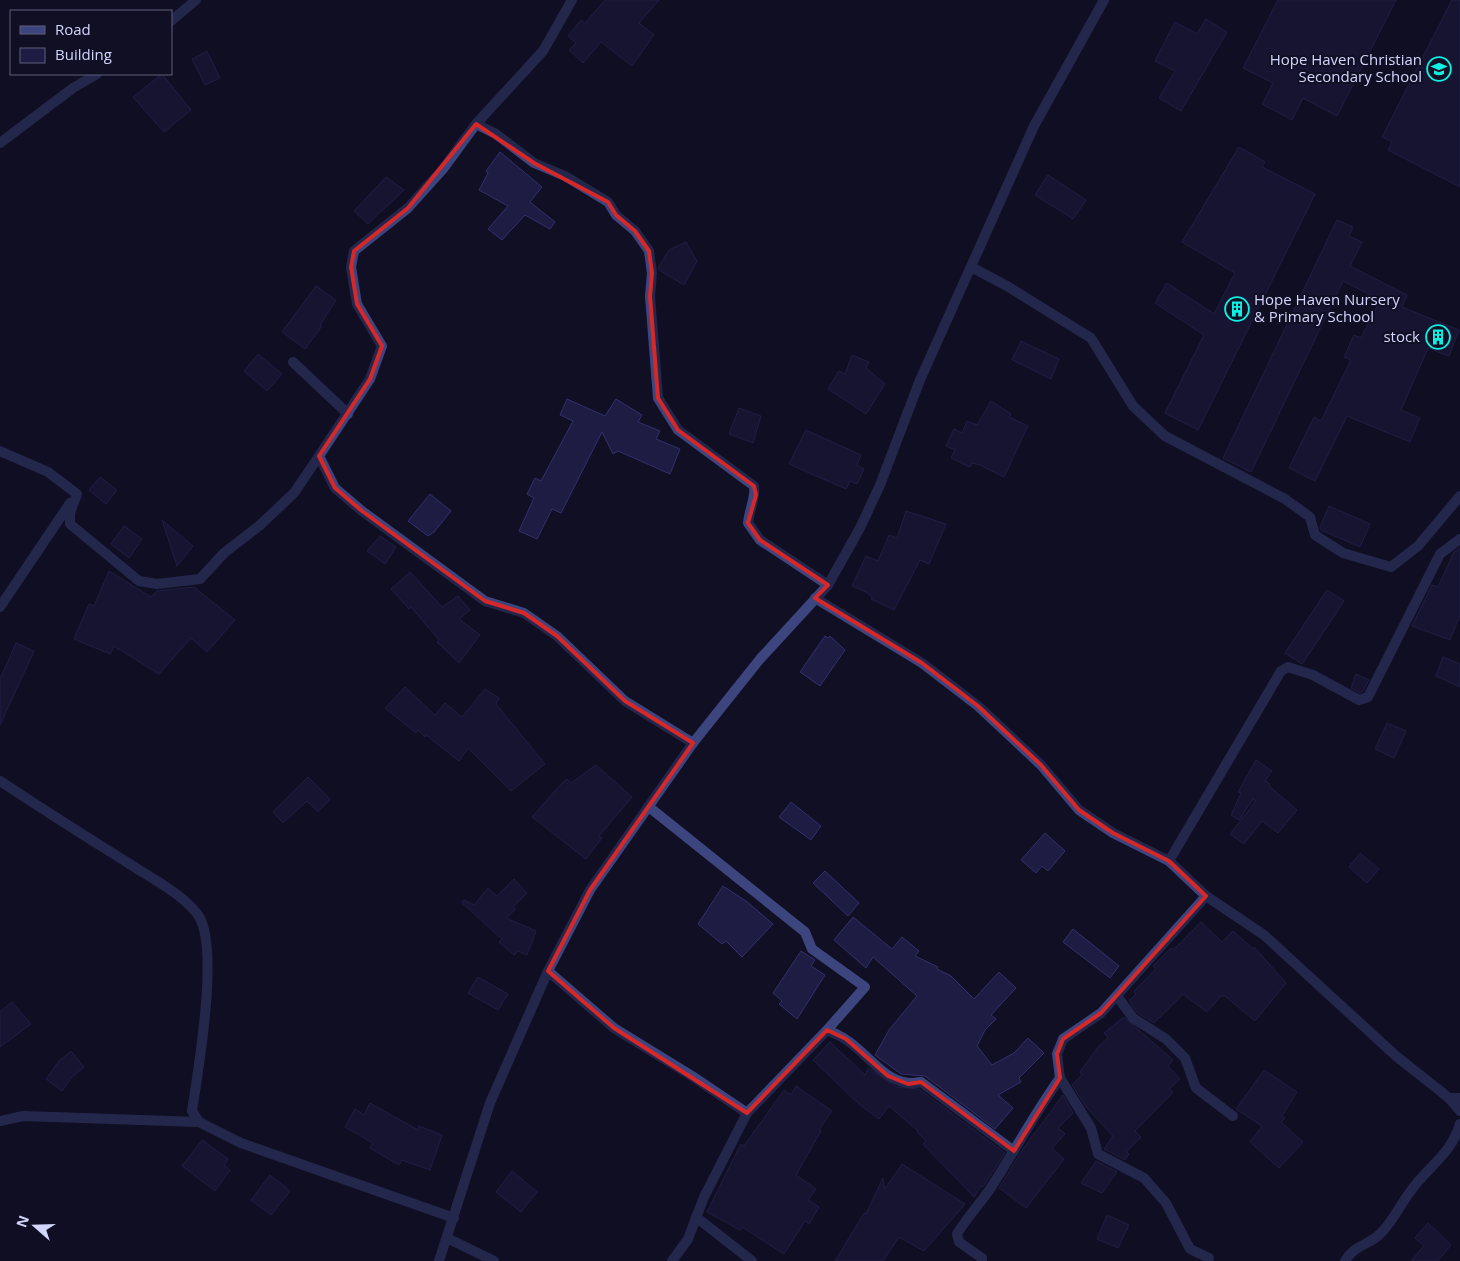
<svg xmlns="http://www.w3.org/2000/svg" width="1460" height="1261" font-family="'Open Sans',sans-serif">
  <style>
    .building { fill: #1e1c43; stroke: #32306e }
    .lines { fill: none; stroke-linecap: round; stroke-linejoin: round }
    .lane { stroke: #3d457f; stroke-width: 10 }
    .street { stroke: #3d457f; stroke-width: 10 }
    .marked { fill: none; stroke: #d62828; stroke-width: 4; stroke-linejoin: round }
    .labels { text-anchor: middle; stroke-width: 4; stroke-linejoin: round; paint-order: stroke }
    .poi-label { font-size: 15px; fill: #d3d5fd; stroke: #100f23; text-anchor: end }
  </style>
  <rect width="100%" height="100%" fill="#100f23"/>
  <g class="building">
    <path d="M605 0H659L639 23 654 35 632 66 601 42 583 63 569 50 576 43 568 36 581 20 585 23Z"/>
    <path d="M1278 0H1396L1337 116 1303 98 1292 120 1262 104 1273 83 1243 68Z"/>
    <path d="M1452 0H1460V187L1388 150 1392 142 1382 137Z"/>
    <path d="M1206 19 1227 32 1181 111 1159 98 1175 71 1155 61 1175 22 1197 34Z"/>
    <path d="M207 51 220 78 205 85 192 59Z"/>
    <path d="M162 74 191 110 164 132 133 97Z"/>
    <path d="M1239 147 1265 162 1262 167 1315 194 1198 430 1165 413 1204 335 1155 303 1167 283 1214 314 1235 273 1182 242Z"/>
    <path d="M500 152 542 187 530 202 555 222 550 229 525 215 502 240 488 229 508 206 479 190 488 173 486 171Z"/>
    <path d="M1048 175 1086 200 1073 219 1035 195Z"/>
    <path d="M386 177 404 190 368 224 354 211Z"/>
    <path d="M1337 220 1353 227 1349 236 1362 242 1350 266 1407 295 1402 307 1459 330 1449 356 1428 348 1401 410 1420 418 1410 442 1347 416 1315 481 1289 468 1314 417 1321 421 1351 360 1344 357 1354 335 1361 338 1380 300 1343 281 1251 472 1223 458Z"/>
    <path d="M686 242 697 261 684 285 659 270 658 268 669 250Z"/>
    <path d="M316 286 336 300 320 325 322 326 305 349 282 332Z"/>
    <path d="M1021 341 1059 359 1051 379 1012 360Z"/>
    <path d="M258 354 282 374 267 391 244 371Z"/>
    <path d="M852 355 869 362 866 368 885 384 866 414 828 389 839 371 845 374Z"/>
    <path d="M567 399 605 416 616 399 642 415 638 422 660 431 656 439 680 449 670 474 618 451 613 454 602 432 561 513 552 509 537 539 519 531 534 498 527 494 535 478 541 481 573 421 560 415Z"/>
    <path d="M991 401 1011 414 1009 417 1028 426 1004 477 980 465 972 463 970 467 951 458 955 450 946 446 954 429 962 433 967 421 977 425Z"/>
    <path d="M739 408 761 416 753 443 729 434Z"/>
    <path d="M806 430 861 455 857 465 864 469 857 484 850 481 846 489 789 464Z"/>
    <path d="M100 477 117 490 106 504 89 490Z"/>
    <path d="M430 494 451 511 434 532 428 536 408 521Z"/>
    <path d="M1329 506 1370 524 1360 547 1321 530 1320 527Z"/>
    <path d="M906 511 946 524 929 564 920 560 894 610 871 599 872 597 866 592 852 586 866 556 878 561 889 535 897 538Z"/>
    <path d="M162 520 193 546 177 566Z"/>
    <path d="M124 526 142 539 129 558 111 544Z"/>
    <path d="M380 536 396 547 385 564 367 551Z"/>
    <path d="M1460 548V615L1450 640 1412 626 1432 585 1438 587 1454 552Z"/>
    <path d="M109 571 151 597 157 591 194 587 235 620 207 652 191 638 159 674 114 646 110 654 74 639 89 604 94 606Z"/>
    <path d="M410 572 442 607 458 596 470 610 459 619 480 635 459 663 437 642 439 640 411 607 409 609 391 589Z"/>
    <path d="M1327 590 1344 601 1302 664 1285 653Z"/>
    <path d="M825 636 828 638 830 636 845 650 820 686 800 672Z"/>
    <path d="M16 643 34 651 0 725V679Z"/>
    <path d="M1443 657 1460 664V687L1436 676Z"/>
    <path d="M1356 674 1369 680 1363 691 1360 693 1351 688Z"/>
    <path d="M405 687 435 715 445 703 462 717 485 689 499 698 496 704 545 764 511 791 468 748 459 761 426 735 425 737 418 730 416 733 385 708Z"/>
    <path d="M1387 723 1406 731 1394 758 1375 749Z"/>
    <path d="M1256 760 1272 771 1265 781 1270 784 1269 786 1297 810 1278 833 1262 821 1244 844 1230 834 1256 801 1253 799 1239 820 1231 815 1241 793 1238 792Z"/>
    <path d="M596 765 632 797 599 836 602 838 586 859 532 817 561 784 567 779 571 783Z"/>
    <path d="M308 777 330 799 318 812 307 801 283 823 273 812Z"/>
    <path d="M791 802 821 826 811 840 779 817Z"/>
    <path d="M1045 833 1065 851 1048 871 1042 866 1036 873 1021 860Z"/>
    <path d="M1360 853 1379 869 1367 883 1349 867Z"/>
    <path d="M825 871 859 903 848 916 813 883Z"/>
    <path d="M514 879 527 893 513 907 516 909 506 918 536 931 527 955 518 951 514 955 499 942 502 939 462 903 464 900 474 905 488 888 497 896Z"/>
    <path d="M723 886 746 901 773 924 742 957 726 941 722 944 698 924Z"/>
    <path d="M853 917 892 949 902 937 919 951 915 956 938 967 937 969 951 976 974 999 999 972 1016 988 991 1015 996 1019 985 1030 977 1046 992 1065 1014 1053 1028 1038 1044 1053 1019 1078 1021 1082 998 1095 1013 1108 995 1129 925 1076 901 1074 875 1055 889 1030 917 996 873 957 866 968 834 940Z"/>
    <path d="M1201 922 1222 942 1233 931 1253 949 1254 947 1286 983 1255 1021 1225 996H1221L1207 1012 1183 994 1154 1023 1138 1013 1131 1004 1130 1000 1136 994 1134 991 1156 969 1153 966 1171 948 1173 950Z"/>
    <path d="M1073 929 1119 966 1110 978 1063 942Z"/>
    <path d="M801 951 815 960 811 966 825 975 797 1019 779 1004 782 1001 773 993Z"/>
    <path d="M478 977 508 994 498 1010 468 993Z"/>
    <path d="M12 1002 31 1024 0 1047V1012Z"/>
    <path d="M1124 1017 1173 1060 1168 1066 1180 1079 1169 1089 1173 1092 1135 1131 1141 1137 1126 1152 1129 1154 1125 1160 1104 1149 1113 1136 1086 1107 1072 1085 1082 1075 1080 1072 1098 1047 1108 1038 1104 1033Z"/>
    <path d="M830 1042 865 1075 868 1068 896 1087 919 1089 1005 1153 983 1187 981 1186 974 1197 923 1144 926 1141 917 1132 918 1131 889 1106 879 1119 860 1105 813 1060Z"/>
    <path d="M71 1051 84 1067 71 1078 62 1091 46 1079 59 1061Z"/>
    <path d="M1264 1070 1297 1092 1282 1116 1285 1118 1281 1122 1303 1142 1279 1168 1250 1142 1262 1126 1236 1109Z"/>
    <path d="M796 1086 832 1111 819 1130 821 1131 796 1175 816 1189 808 1200 819 1207 809 1224 805 1221 784 1254 742 1227 740 1230 707 1212 741 1144 744 1146 784 1090 791 1095Z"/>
    <path d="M1063 1095 1073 1113 1058 1128 1065 1134 1052 1148 1064 1159 1026 1208 999 1188 1023 1149Z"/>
    <path d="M370 1103 418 1130 419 1126 442 1135 430 1170 402 1160 399 1165 370 1148 373 1143 345 1127 355 1109 364 1115Z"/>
    <path d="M202 1140 228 1159 224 1165 230 1170 215 1191 182 1166Z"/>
    <path d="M1096 1161 1117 1172 1102 1193 1081 1183Z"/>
    <path d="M902 1164 965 1204 924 1251 899 1237 883 1261H835L864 1213 866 1214 883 1178 885 1189Z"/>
    <path d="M512 1171 537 1192 521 1212 496 1192Z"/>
    <path d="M270 1175 290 1191 271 1215 251 1200Z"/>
    <path d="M1107 1215 1129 1225 1118 1248 1097 1239Z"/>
    <path d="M1428 1223 1451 1245 1438 1261H1411L1424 1246 1415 1238Z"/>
  </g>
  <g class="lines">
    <g class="lane">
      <path d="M971 267 1007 286 1091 338 1133 406 1165 436 1285 499 1310 517 1315 535 1343 553 1391 567 1418 546 1460 496"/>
      <path d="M293 362 348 414"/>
      <path d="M1449 1098 1460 1111"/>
    </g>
    <g class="street">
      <path d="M572 0 543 51 476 124 443 169 408 208 354 251 351 267 357 304 382 346 370 379 319 456 335 488 362 511 485 601 524 613 557 636 625 701 693 743"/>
      <path d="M171 21 196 0"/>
      <path d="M476 124 496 134 534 163 565 176 608 202 616 215 635 231 649 251 652 273 650 296 658 398 678 430 754 486C756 498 749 510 748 523L760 540 828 585"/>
      <path d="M0 143 73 88 97 74"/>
      <path d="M0 451 48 472 77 494 70 513V524L139 581 157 584 200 579 224 553 259 526 294 493 319 456"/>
      <path d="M815 598 922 663 978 706 1041 765 1079 810 1113 833 1169 861 1206 896 1264 935 1396 1056 1449 1098H1460"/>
      <path d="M0 607 70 503"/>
      <path d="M0 781C41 808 83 835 125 861 147 876 182 893 198 915 220 946 198 1071 192 1111L199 1122 241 1143 454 1218"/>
      <path d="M649 807 805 932 812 949 865 987 827 1030"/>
      <path d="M1169 861 1281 671 1288 667 1313 675 1359 700 1368 697 1440 554 1460 539"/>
      <path d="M548 971 614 1028 692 1076 747 1113"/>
      <path d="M1117 996 1133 1018 1166 1039 1185 1058 1196 1088 1233 1116"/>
      <path d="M1060 1078 1091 1128 1098 1154 1144 1178 1166 1203 1190 1249 1209 1258"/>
      <path d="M0 1121 23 1116 199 1122"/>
      <path d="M696 1217 752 1261"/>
      <path d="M447 1238 494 1261"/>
      <path d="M439 1261 490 1103 548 971 590 890 693 743 760 659 828 585 860 528 880 485 920 380 1034 126 1104 0"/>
      <path d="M672 1261 688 1239 704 1197 747 1113 827 1030C833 1033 840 1035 845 1039 871 1055 887 1089 921 1082L1014 1151"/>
      <path d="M982 1261V1258L959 1242 957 1234C967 1217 981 1203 992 1186 1015 1150 1035 1113 1060 1078L1057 1054 1063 1039 1101 1013 1206 896"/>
      <path d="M1345 1261C1355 1244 1370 1245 1381 1233 1393 1221 1400 1205 1410 1192 1427 1167 1451 1155 1460 1124"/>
    </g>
  </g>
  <path d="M0 0H1460V1261H0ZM476 124 534 163 608 202 616 215 635 231 649 251 652 273 650 296 658 398 678 430 754 486 756 495 748 523 760 540 828 585 815 598 922 663 978 706 1041 765 1079 810 1113 833 1169 861 1206 896 1101 1013 1063 1039 1057 1054 1060 1078 1014 1151 921 1082 908 1084 888 1076 846 1039 827 1030 747 1113 614 1028 548 971 590 890 693 743 625 701 557 636 524 613 485 601 362 511 335 488 319 456 370 379 382 346 357 304 351 267 354 251 408 208Z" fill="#100f23" fill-opacity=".55" fill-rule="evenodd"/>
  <path class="marked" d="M476 124 534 163 608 202 616 215 635 231 649 251 652 273 650 296 658 398 678 430 754 486 756 495 748 523 760 540 828 585 815 598 922 663 978 706 1041 765 1079 810 1113 833 1169 861 1206 896 1101 1013 1063 1039 1057 1054 1060 1078 1014 1151 921 1082 908 1084 888 1076 846 1039 827 1030 747 1113 614 1028 548 971 590 890 693 743 625 701 557 636 524 613 485 601 362 511 335 488 319 456 370 379 382 346 357 304 351 267 354 251 408 208Z"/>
  <defs>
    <g id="school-ring" transform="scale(1.25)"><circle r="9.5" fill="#100f23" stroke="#0defe3" stroke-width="1.5"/><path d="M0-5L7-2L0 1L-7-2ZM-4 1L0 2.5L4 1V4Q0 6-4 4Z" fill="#0defe3"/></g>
    <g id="building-ring" transform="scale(1.25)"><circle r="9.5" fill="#100f23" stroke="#0defe3" stroke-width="1.5"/><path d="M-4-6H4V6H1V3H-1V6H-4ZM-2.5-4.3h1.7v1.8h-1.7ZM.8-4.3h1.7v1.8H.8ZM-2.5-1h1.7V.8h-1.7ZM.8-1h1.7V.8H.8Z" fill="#0defe3"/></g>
  </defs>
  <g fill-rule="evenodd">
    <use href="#school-ring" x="1439" y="69"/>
    <use href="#building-ring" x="1237" y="309"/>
    <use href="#building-ring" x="1438" y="337"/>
  </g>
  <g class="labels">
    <g class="poi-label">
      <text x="1422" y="65">Hope Haven Christian<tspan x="1422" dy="17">Secondary School</tspan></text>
      <text x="1254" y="305" text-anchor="start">Hope Haven Nursery<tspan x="1254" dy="17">&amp; Primary School</tspan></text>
      <text x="1420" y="342">stock</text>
    </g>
  </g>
  <rect x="10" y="10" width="162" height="65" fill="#100f23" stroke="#5e5e7a"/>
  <rect x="20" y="26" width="25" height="8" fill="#3d457f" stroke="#5e5e7a"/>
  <text x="55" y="35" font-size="15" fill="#d3d5fd">Road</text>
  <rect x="20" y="48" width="25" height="15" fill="#1e1c43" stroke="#5e5e7a"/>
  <text x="55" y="60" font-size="15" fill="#d3d5fd">Building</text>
  <g transform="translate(35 1226) rotate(290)" stroke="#100f23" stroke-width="4" paint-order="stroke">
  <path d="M0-4L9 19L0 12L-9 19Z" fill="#d3d5fd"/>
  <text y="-8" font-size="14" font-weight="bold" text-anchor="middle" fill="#d3d5fd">N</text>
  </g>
</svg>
